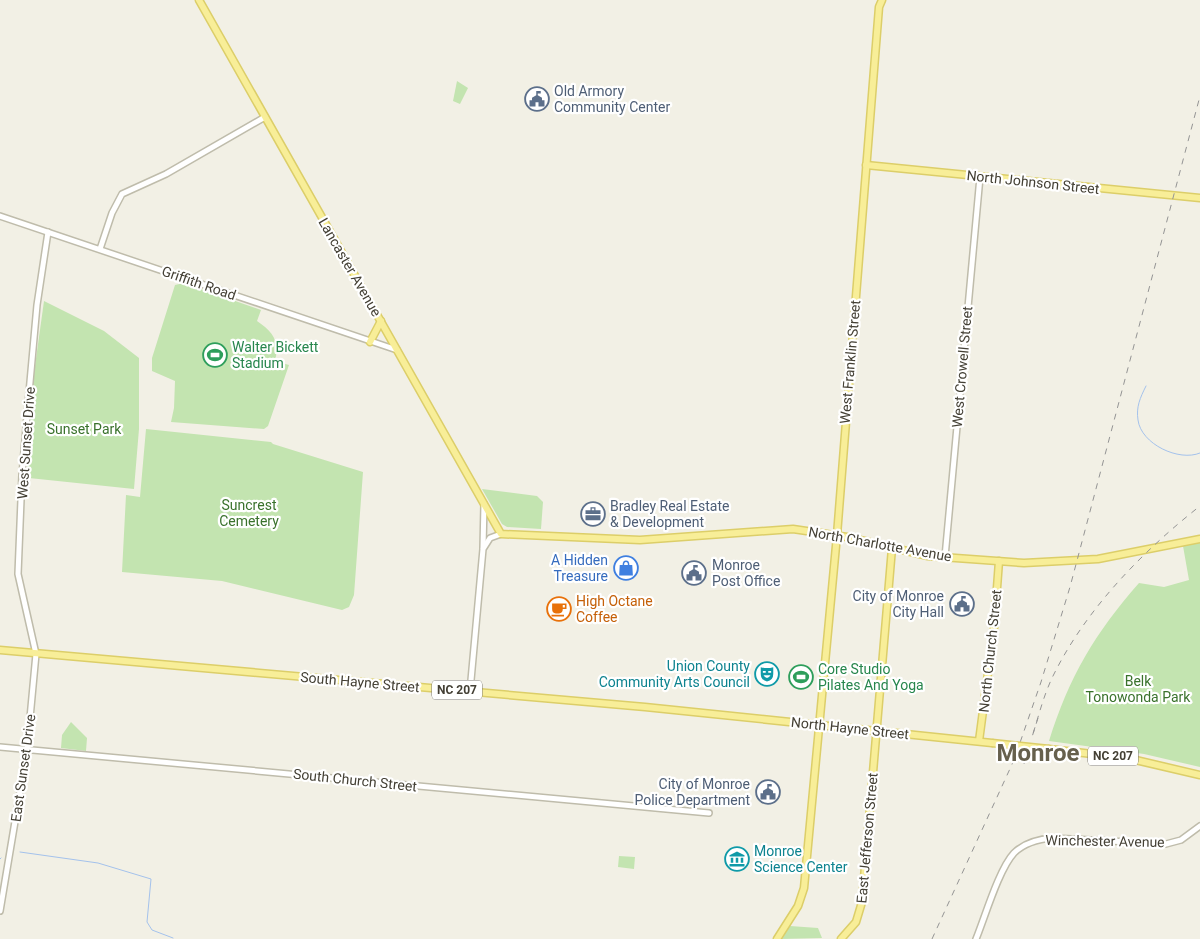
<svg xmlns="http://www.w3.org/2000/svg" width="1200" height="939" font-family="Roboto,sans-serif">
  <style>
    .green { fill: #c3e4b0 }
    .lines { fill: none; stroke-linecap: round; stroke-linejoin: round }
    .stream { stroke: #a4c2ec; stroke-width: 1 }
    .minor-casing { stroke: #bfbcab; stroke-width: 8 }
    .major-casing { stroke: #dcce69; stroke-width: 9 }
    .minor { stroke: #fff; stroke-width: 5 }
    .major { stroke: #f8ee98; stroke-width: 6 }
    .rail { stroke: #949494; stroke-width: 1; stroke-dasharray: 6 6; stroke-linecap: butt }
    .major-bridge-casing { stroke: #dcce69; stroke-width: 9; stroke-linecap: butt }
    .major-bridge { stroke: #f8ee98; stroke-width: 6 }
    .labels { text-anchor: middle; stroke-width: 4.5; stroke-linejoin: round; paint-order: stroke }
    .shield { fill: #fff; stroke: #7c7972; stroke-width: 1 }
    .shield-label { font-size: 12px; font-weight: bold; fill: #444035 }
    .service-label { font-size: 14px; fill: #4e5e75; stroke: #fff; text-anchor: start }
    .street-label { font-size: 14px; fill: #444035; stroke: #fff }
    .leisure-label { font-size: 14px; fill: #27864d; stroke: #fff; text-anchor: start }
    .park-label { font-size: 14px; fill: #3a722c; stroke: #fff }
    .shop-label { font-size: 14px; fill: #366cbe; stroke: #fff; text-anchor: end }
    .food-label { font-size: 14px; fill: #c56008; stroke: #fff; text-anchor: start }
    .culture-label { font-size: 14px; fill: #0d838f; stroke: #fff; text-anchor: end }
    .town-label { font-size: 24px; font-weight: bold; fill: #66604d; stroke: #fff }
  </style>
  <rect width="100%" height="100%" fill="#f2f0e5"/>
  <g class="green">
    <path d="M457 81 468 88 460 104 453 101Z"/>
    <path d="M184 283 261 310 257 321C273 332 280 341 275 361L289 365 268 426 264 429 171 422 174 408 175 381 152 371V358L175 285Z"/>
    <path d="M44 301 104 331 139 358V429L134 489 29 478 26 475 34 373Z"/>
    <path d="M146 429 271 442 273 444 363 472 354 595 349 607 342 610 222 581 122 572 126 495 140 497Z"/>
    <path d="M482 489 537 496 543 502 541 529 507 527 502 524Z"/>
    <path d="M1200 542V767L1144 754 1049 741C1069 677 1095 633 1139 583L1164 587 1189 580 1183 546Z"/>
    <path d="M71 722 87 738 86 751 61 748 62 735Z"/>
    <path d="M619 856 635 857 634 869 618 867Z"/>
    <path d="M790 926 818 928 822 938 781 939Z"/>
  </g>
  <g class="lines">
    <g class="stream">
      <path d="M1146 386C1140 398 1136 407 1138 420 1141 444 1179 462 1200 453"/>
      <path d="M20 852 98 863 151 879 147 922 152 930 173 938"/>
      <path d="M0 859 1 858"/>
    </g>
    <g class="minor-casing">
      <g id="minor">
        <path d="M0 216 397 350"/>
        <path d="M100 249 112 213 122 194 166 174 265 117"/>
        <path d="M483 548 484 504"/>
        <path d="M945 557 980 177"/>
        <path d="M470 691 483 549 490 538 501 534"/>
        <path d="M0 747 709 813"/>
        <path d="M0 911 27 750 36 654 18 574 22 475 28 404 37 305 48 232"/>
        <path d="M976 939C985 917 999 869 1014 853 1024 843 1039 839 1053 838L1166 844 1181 840 1200 826"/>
      </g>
    </g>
    <g class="major-casing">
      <g id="major">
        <path d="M199 0 501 534 640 540 793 529 847 537 928 556 1024 563 1098 559 1200 539"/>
        <path d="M866 165 1200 198"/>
        <path d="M370 342 381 321"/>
        <path d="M0 650 645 707 992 743"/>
        <path d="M979 741 994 628 999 561"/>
        <path d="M1049 749 1127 758 1200 775"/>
        <path d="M777 939 798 906 804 888 837 535 879 7 882 0"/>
        <path d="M841 939 856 922 862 902 892 548"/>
      </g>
    </g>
    <use href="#minor" class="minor"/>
    <use href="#major" class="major"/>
    <g class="rail">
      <path d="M1038 718 1032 737C1039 715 1044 693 1055 672 1088 607 1143 551 1200 506"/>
      <path d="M1024 764 1026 756"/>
      <path d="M932 939 1014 760 1041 682 1070 587 1200 96"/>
    </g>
    <g class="major-bridge-casing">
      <path id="major-bridge" d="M992 743 1049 749"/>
    </g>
    <use href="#major-bridge" class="major-bridge"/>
  </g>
  <defs>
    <g id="civic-ring" transform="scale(1.25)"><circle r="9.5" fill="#fff" stroke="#5c6f8a" stroke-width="1.5"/><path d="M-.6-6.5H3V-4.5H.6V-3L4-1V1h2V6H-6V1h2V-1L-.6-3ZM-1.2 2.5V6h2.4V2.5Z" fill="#5c6f8a"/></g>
    <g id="stadium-ring" transform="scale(1.25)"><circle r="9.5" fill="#fff" stroke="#2e9e5b" stroke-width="1.5"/><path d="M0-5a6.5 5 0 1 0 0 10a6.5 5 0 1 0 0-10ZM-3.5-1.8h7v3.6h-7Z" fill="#2e9e5b"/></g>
    <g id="office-ring" transform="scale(1.25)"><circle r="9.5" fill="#fff" stroke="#5c6f8a" stroke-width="1.5"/><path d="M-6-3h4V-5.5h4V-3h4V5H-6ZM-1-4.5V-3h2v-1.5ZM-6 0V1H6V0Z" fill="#5c6f8a"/></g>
    <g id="shop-ring" transform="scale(1.25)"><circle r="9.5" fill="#fff" stroke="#3f7fe0" stroke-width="1.5"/><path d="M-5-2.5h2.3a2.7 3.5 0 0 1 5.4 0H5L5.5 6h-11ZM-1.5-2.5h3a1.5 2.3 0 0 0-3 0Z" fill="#3f7fe0"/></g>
    <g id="cafe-ring" transform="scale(1.25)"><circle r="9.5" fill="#fff" stroke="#e8710a" stroke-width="1.5"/><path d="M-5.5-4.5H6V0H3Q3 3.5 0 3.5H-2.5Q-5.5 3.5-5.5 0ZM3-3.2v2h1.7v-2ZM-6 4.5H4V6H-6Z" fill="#e8710a"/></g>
    <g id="theatre-ring" transform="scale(1.25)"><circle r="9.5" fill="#fff" stroke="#0f9aa8" stroke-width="1.5"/><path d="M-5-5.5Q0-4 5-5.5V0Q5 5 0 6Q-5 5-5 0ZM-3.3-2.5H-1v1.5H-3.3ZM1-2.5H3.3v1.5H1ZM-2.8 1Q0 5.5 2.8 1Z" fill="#0f9aa8"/></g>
    <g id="museum-ring" transform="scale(1.25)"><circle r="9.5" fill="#fff" stroke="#0f9aa8" stroke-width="1.5"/><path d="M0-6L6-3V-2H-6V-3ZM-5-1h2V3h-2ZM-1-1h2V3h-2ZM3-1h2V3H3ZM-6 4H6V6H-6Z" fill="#0f9aa8"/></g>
  </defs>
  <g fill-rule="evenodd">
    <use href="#civic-ring" x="537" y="99"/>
    <use href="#stadium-ring" x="215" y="355"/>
    <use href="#office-ring" x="593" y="514"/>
    <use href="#shop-ring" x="626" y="568"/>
    <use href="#civic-ring" x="694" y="573"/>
    <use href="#civic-ring" x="962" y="604"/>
    <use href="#cafe-ring" x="559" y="609"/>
    <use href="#theatre-ring" x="767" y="674"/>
    <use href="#stadium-ring" x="801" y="677"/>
    <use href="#civic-ring" x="768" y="792"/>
    <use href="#museum-ring" x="737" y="859"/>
  </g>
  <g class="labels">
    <g class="shield">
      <rect x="432" y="680.5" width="50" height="19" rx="4"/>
      <rect x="1088" y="746.5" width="50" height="19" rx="4"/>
    </g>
    <g class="shield-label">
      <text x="457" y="694">NC 207</text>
      <text x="1113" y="760">NC 207</text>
    </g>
    <g class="service-label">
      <text x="554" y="96">Old Armory<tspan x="554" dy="16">Community Center</tspan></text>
      <text x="610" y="511">Bradley Real Estate<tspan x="610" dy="16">&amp; Development</tspan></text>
      <text x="712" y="570">Monroe<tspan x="712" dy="16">Post Office</tspan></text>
      <text x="944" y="601" text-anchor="end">City of Monroe<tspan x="944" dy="16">City Hall</tspan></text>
      <text x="750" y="789" text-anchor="end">City of Monroe<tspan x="750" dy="16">Police Department</tspan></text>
    </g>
    <g class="street-label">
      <text transform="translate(1033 182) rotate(6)" y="5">North Johnson Street</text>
      <text transform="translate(350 267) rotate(60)" y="5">Lancaster Avenue</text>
      <text transform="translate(199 283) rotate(19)" y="5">Griffith Road</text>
      <text transform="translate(850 362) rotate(-85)" y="5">West Franklin Street</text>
      <text transform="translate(962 367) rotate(-85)" y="5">West Crowell Street</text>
      <text transform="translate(26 443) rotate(-86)" y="5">West Sunset Drive</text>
      <text transform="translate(880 544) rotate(10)" y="5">North Charlotte Avenue</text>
      <text transform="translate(990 651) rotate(-84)" y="5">North Church Street</text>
      <text transform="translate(360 682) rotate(5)" y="5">South Hayne Street</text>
      <text transform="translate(850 728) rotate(6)" y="5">North Hayne Street</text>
      <text transform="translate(23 768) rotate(-82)" y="5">East Sunset Drive</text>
      <text transform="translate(355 780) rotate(6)" y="5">South Church Street</text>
      <text transform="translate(867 838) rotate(-85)" y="5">East Jefferson Street</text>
      <text transform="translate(1105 841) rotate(1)" y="5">Winchester Avenue</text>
    </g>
    <g class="leisure-label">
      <text x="232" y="352">Walter Bickett<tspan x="232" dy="16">Stadium</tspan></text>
      <text x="818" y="674">Core Studio<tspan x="818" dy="16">Pilates And Yoga</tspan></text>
    </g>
    <g class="park-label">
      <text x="84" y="434">Sunset Park</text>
      <text x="249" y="510">Suncrest<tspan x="249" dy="16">Cemetery</tspan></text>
      <text x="1138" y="686">Belk<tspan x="1138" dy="16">Tonowonda Park</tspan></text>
    </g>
    <g class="shop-label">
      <text x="608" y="565">A Hidden<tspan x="608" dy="16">Treasure</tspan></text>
    </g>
    <g class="food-label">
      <text x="576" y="606">High Octane<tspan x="576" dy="16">Coffee</tspan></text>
    </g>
    <g class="culture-label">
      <text x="750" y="671">Union County<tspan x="750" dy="16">Community Arts Council</tspan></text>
      <text x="754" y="856" text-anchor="start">Monroe<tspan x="754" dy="16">Science Center</tspan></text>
    </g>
    <g class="town-label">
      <text x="1038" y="761">Monroe</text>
    </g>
  </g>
</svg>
